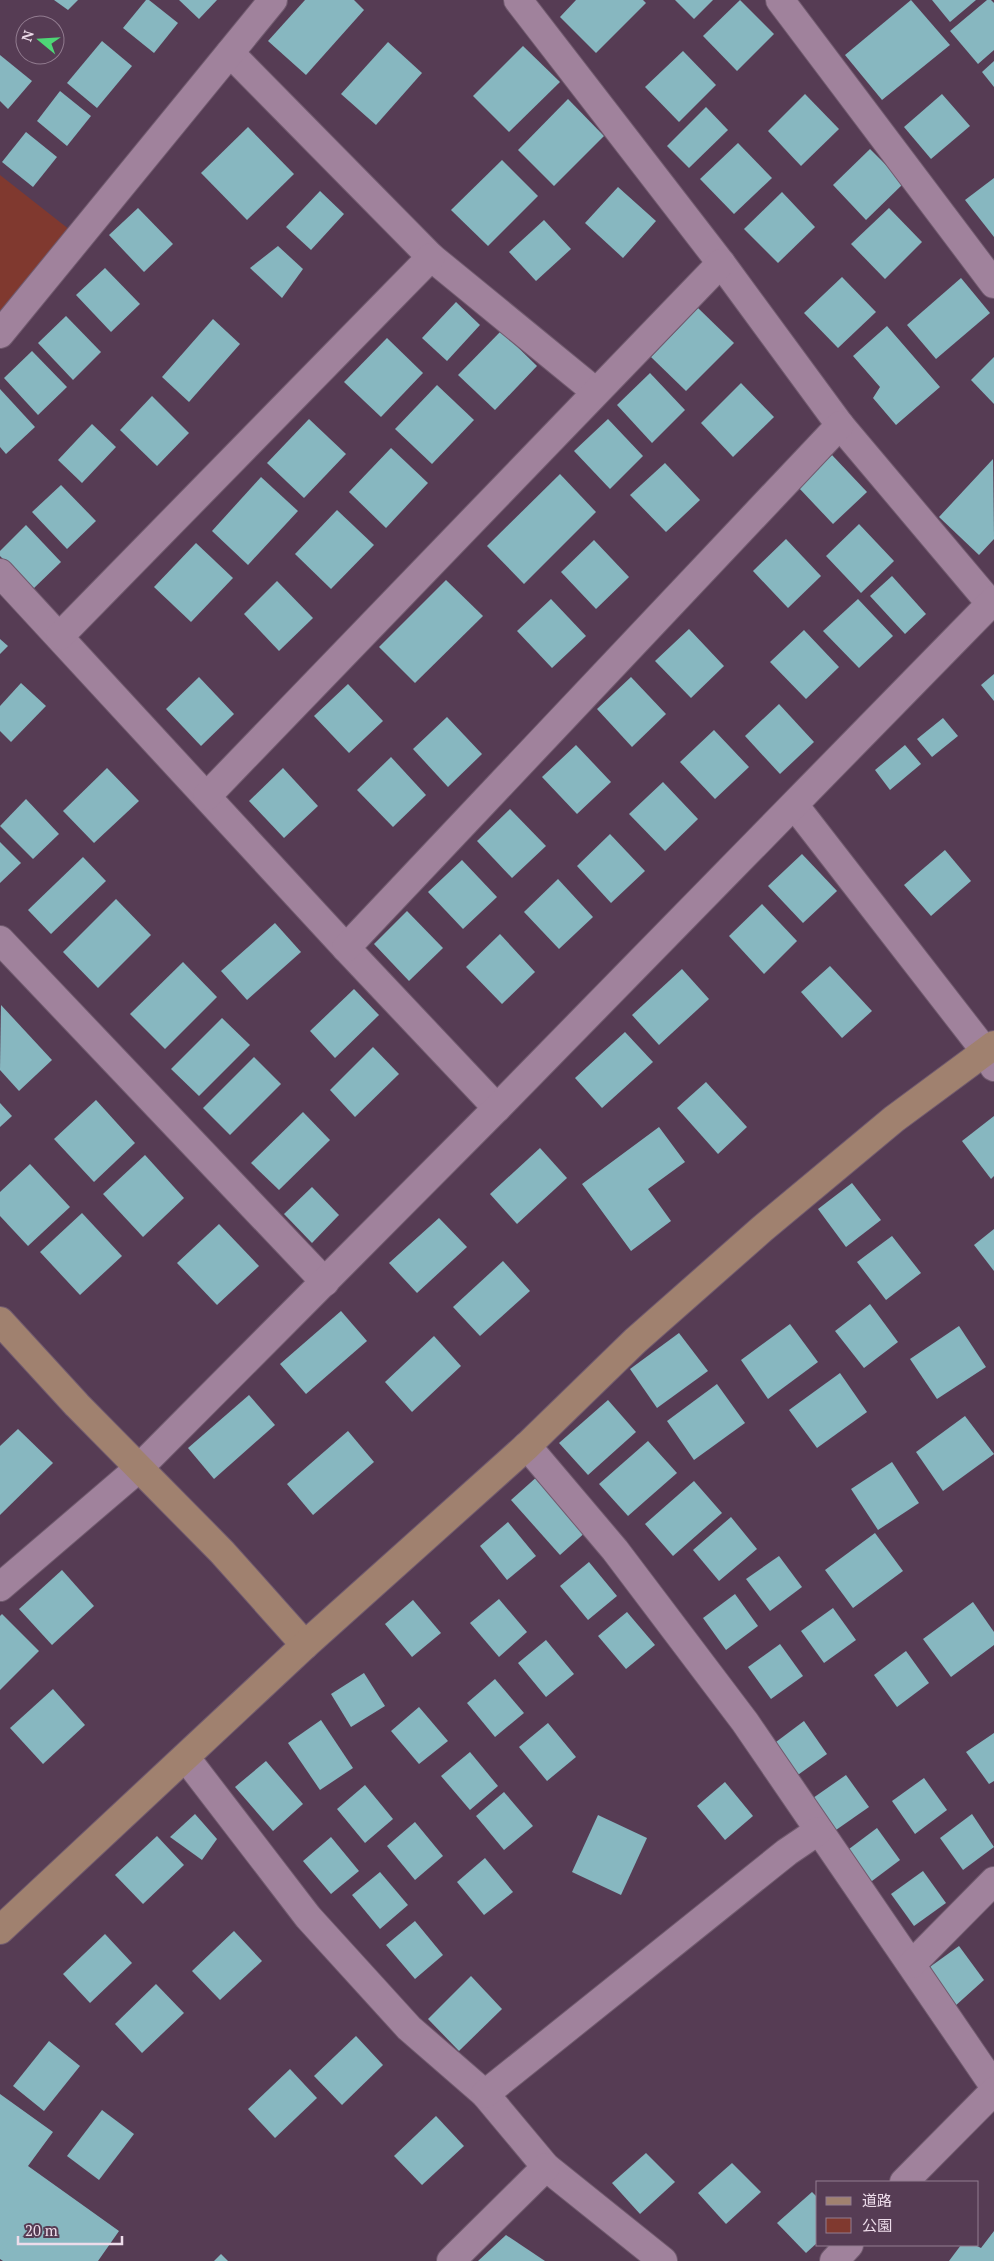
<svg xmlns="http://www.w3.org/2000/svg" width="994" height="2261" font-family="'PT Serif','Noto Sans JP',serif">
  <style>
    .green { fill: #80392f }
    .building { fill: #87b7c0 }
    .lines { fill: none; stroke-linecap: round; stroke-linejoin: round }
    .street-casing { stroke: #705a6e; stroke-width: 30 }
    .secondary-casing { stroke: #705a6e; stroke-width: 30 }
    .street { stroke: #a0829c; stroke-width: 28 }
    .secondary { stroke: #a0816f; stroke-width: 28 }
  </style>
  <rect width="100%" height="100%" fill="#563c54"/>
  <path class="green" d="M0 175 70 230 0 312Z"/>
  <g class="building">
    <path d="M54 0H78L68 10Z"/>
    <path d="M146 0H149L178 23 154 53 123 28Z"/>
    <path d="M179 0H217L199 19Z"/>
    <path d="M305 0H354L364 10 306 75 268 41Z"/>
    <path d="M576 0H643L646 3 596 53 560 17Z"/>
    <path d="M675 0H713L694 19Z"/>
    <path d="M740 0 774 34 737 71 703 36Z"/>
    <path d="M911 0 950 45 882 100 845 55Z"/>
    <path d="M932 0H976L950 22Z"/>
    <path d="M987 0H991L994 3V50L978 64 950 31Z"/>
    <path d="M102 41 132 66 97 108 67 83Z"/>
    <path d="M388 42 422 73 376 125 341 94Z"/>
    <path d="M523 46 560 82 509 132 473 96Z"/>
    <path d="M683 51 716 85 679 122 645 87Z"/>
    <path d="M0 55 32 81 8 109 0 101Z"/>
    <path d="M994 61V87L982 72Z"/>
    <path d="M60 91 91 116 67 146 37 121Z"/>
    <path d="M805 94 839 129 801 166 768 131Z"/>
    <path d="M942 94 970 126 931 159 904 127Z"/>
    <path d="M568 99 604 136 554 186 518 150Z"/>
    <path d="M706 107 728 130 689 168 667 146Z"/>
    <path d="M248 127 294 174 247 220 201 173Z"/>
    <path d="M26 132 57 157 33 187 2 162Z"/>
    <path d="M738 143 772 178 734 214 700 179Z"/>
    <path d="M870 149 904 183 866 220 833 185Z"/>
    <path d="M502 160 538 196 488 246 451 210Z"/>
    <path d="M994 178V237L965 200Z"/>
    <path d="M618 187 656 221 623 258 585 223Z"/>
    <path d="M320 191 344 214 311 250 286 227Z"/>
    <path d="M782 192 815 227 778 263 744 229Z"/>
    <path d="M138 208 173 244 144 272 109 235Z"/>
    <path d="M889 208 922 242 885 279 851 244Z"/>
    <path d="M544 220 571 249 536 281 509 252Z"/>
    <path d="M278 246 303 269 282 298 250 268Z"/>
    <path d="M105 268 140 304 111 332 76 295Z"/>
    <path d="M842 277 876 312 838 348 804 313Z"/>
    <path d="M961 278 990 313 936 359 907 325Z"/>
    <path d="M456 302 480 325 447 361 422 338Z"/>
    <path d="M698 308 734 343 686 391 651 357Z"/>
    <path d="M66 316 101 352 73 380 38 343Z"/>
    <path d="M213 319 240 344 189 402 162 377Z"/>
    <path d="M887 326 940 387 896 425 873 398 880 387 853 356Z"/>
    <path d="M501 331 537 366 495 410 458 375Z"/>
    <path d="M387 338 423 373 381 417 344 382Z"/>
    <path d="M32 351 67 387 38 415 4 378Z"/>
    <path d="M994 357V404L971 380Z"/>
    <path d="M650 373 685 410 652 443 617 405Z"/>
    <path d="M741 383 774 417 733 457 701 423Z"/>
    <path d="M437 385 474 420 432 464 395 429Z"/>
    <path d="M0 389 35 427 6 454 0 447Z"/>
    <path d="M152 396 189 433 157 466 120 430Z"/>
    <path d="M309 419 346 454 304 498 267 463Z"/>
    <path d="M608 419 643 456 610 489 574 451Z"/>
    <path d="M92 424 116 447 82 483 58 460Z"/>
    <path d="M391 448 428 483 386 528 349 492Z"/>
    <path d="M832 455 867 492 833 524 798 487Z"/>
    <path d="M993 459 994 539 979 555 939 517Z"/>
    <path d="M665 463 700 500 666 532 630 495Z"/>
    <path d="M560 474 596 512 524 584 487 546Z"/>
    <path d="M261 477 298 511 248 565 212 531Z"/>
    <path d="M61 485 96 521 67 549 32 512Z"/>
    <path d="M337 510 374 545 331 589 295 554Z"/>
    <path d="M859 524 894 561 861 593 826 556Z"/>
    <path d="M26 525 61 562 33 589 0 556V551Z"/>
    <path d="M786 539 821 576 788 608 753 571Z"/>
    <path d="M594 540 629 577 596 609 561 572Z"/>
    <path d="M196 543 233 578 191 622 154 587Z"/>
    <path d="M892 576 926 614 905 634 870 596Z"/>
    <path d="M446 580 483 616 415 683 379 647Z"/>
    <path d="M277 581 313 618 279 651 244 614Z"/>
    <path d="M551 599 586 636 552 668 517 631Z"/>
    <path d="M858 599 893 636 859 668 823 631Z"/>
    <path d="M689 629 724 666 691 698 655 661Z"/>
    <path d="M804 630 839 667 806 699 770 662Z"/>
    <path d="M0 639 8 646 0 654Z"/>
    <path d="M994 674V701L981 685Z"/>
    <path d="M199 677 234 714 201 746 166 709Z"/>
    <path d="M631 677 666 714 632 747 597 709Z"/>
    <path d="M21 683 46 706 11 742 0 731V706Z"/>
    <path d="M348 684 383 721 349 753 314 716Z"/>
    <path d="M779 704 814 742 780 774 745 736Z"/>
    <path d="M447 717 482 754 448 787 413 749Z"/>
    <path d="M943 718 958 736 932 757 917 739Z"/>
    <path d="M714 730 749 767 715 799 680 762Z"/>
    <path d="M576 745 611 782 577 814 542 777Z"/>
    <path d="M905 745 921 764 890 790 875 770Z"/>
    <path d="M391 757 426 795 393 827 357 790Z"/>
    <path d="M107 768 139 801 94 843 63 811Z"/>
    <path d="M283 768 318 806 284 838 249 801Z"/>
    <path d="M663 782 698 819 665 851 629 814Z"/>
    <path d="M26 799 59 834 33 859 0 826Z"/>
    <path d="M510 809 546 846 512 878 477 841Z"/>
    <path d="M610 834 645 871 611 903 577 866Z"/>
    <path d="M0 842 21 863 0 883Z"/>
    <path d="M945 850 971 881 931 916 904 885Z"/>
    <path d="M802 854 837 891 803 923 768 886Z"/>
    <path d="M83 857 106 881 51 934 28 910Z"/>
    <path d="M462 860 497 897 463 929 428 892Z"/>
    <path d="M558 879 593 917 559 949 524 912Z"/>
    <path d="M116 899 151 935 98 988 63 952Z"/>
    <path d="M762 904 797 941 764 974 729 936Z"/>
    <path d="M407 911 443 948 409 981 374 944Z"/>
    <path d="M275 923 301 952 247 1000 221 971Z"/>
    <path d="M500 934 535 972 502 1004 466 967Z"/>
    <path d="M183 962 217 997 165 1049 130 1014Z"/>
    <path d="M830 966 872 1011 842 1038 801 992Z"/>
    <path d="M682 969 709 999 659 1045 632 1015Z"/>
    <path d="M354 989 379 1015 335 1058 310 1031Z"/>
    <path d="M1 1005 52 1060 19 1091 0 1070Z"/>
    <path d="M222 1018 250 1045 199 1096 171 1069Z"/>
    <path d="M625 1032 653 1062 602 1108 575 1078Z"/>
    <path d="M373 1047 399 1074 355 1117 330 1090Z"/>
    <path d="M254 1057 281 1084 230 1135 203 1108Z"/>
    <path d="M706 1082 747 1127 718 1154 677 1108Z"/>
    <path d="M96 1100 135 1143 94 1182 54 1139Z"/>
    <path d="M0 1103 12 1116 0 1127Z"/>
    <path d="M303 1112 330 1140 279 1190 251 1163Z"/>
    <path d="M994 1116V1176L991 1179 962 1141Z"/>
    <path d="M659 1127 685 1162 648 1189 671 1221 631 1251 582 1184Z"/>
    <path d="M540 1148 567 1178 517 1224 490 1194Z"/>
    <path d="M145 1155 184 1198 143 1237 103 1194Z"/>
    <path d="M30 1164 70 1207 28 1246 0 1216V1192Z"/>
    <path d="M852 1183 881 1220 846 1247 818 1209Z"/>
    <path d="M312 1187 339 1215 312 1243 284 1214Z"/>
    <path d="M82 1213 122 1256 80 1295 40 1252Z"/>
    <path d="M439 1218 467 1247 417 1293 389 1263Z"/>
    <path d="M219 1224 259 1266 217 1305 177 1263Z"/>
    <path d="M994 1229V1271L974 1245Z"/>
    <path d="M892 1236 921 1273 886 1300 857 1262Z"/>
    <path d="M503 1261 530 1291 480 1336 453 1307Z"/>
    <path d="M870 1304 898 1342 864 1368 835 1331Z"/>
    <path d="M341 1311 367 1341 306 1394 280 1364Z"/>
    <path d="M790 1324 818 1362 768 1399 741 1360Z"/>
    <path d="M959 1326 986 1367 937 1399 910 1359Z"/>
    <path d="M679 1333 708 1371 657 1408 630 1369Z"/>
    <path d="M434 1336 461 1366 412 1412 385 1382Z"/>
    <path d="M840 1373 867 1412 817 1448 789 1410Z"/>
    <path d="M717 1384 745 1423 694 1460 667 1421Z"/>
    <path d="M249 1395 275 1425 214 1479 188 1448Z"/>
    <path d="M608 1400 636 1432 588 1475 559 1443Z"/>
    <path d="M965 1416 994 1454 943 1491 916 1452Z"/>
    <path d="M18 1429 53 1463 0 1515V1446Z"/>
    <path d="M348 1431 374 1462 313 1515 287 1484Z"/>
    <path d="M648 1441 677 1473 628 1516 599 1484Z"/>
    <path d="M892 1462 919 1503 878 1530 851 1489Z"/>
    <path d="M539 1475 588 1530 560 1555 511 1500Z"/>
    <path d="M694 1481 722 1513 673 1556 645 1524Z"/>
    <path d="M731 1517 757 1549 719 1581 693 1550Z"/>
    <path d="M508 1522 536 1556 507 1580 480 1546Z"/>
    <path d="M875 1533 903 1571 853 1608 825 1570Z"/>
    <path d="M779 1556 802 1587 770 1611 746 1579Z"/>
    <path d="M589 1562 617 1596 588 1620 560 1586Z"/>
    <path d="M62 1570 94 1606 52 1645 19 1609Z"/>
    <path d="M735 1594 758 1626 726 1650 703 1618Z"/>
    <path d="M499 1599 527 1632 499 1657 470 1623Z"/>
    <path d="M413 1600 441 1633 412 1657 385 1624Z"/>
    <path d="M973 1602 994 1632V1645L951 1677 923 1639Z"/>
    <path d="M833 1608 856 1640 824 1663 801 1631Z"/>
    <path d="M627 1612 655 1645 626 1669 598 1636Z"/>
    <path d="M2 1614 39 1651 0 1690V1616Z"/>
    <path d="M546 1640 574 1674 546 1697 518 1663Z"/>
    <path d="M780 1644 803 1676 771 1699 748 1667Z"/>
    <path d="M906 1651 929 1683 897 1707 874 1675Z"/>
    <path d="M364 1673 385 1706 351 1727 331 1694Z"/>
    <path d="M495 1679 524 1713 495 1737 467 1703Z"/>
    <path d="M53 1689 85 1725 43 1764 10 1728Z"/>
    <path d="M419 1707 448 1741 419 1764 391 1731Z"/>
    <path d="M321 1720 353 1768 320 1790 288 1743Z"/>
    <path d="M804 1721 827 1754 795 1777 772 1745Z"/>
    <path d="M548 1723 576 1757 547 1781 519 1747Z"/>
    <path d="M994 1733V1781L989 1784 966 1752Z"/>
    <path d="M470 1752 498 1786 470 1810 441 1776Z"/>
    <path d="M266 1761 303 1804 273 1831 235 1787Z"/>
    <path d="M846 1775 869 1807 836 1830 813 1798Z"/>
    <path d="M924 1778 947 1810 915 1834 892 1801Z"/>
    <path d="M725 1782 753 1816 725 1840 697 1806Z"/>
    <path d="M365 1785 393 1819 365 1843 337 1809Z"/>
    <path d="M504 1792 533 1826 504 1850 476 1816Z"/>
    <path d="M195 1814 217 1839 202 1860 170 1837Z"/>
    <path d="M972 1814 994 1847 963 1870 940 1838Z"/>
    <path d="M598 1815 647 1838 621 1895 572 1872Z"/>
    <path d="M415 1822 443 1856 415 1880 387 1846Z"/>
    <path d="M877 1828 900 1860 868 1884 845 1852Z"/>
    <path d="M157 1836 184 1865 143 1904 115 1875Z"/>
    <path d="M331 1837 359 1871 331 1894 303 1861Z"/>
    <path d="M485 1858 513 1892 484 1915 457 1882Z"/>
    <path d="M923 1871 946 1903 914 1926 891 1894Z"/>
    <path d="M380 1872 408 1905 380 1929 352 1895Z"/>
    <path d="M415 1921 443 1955 415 1979 386 1945Z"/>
    <path d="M234 1931 262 1961 220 2000 192 1971Z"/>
    <path d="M105 1934 132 1963 90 2003 63 1974Z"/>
    <path d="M959 1946 984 1980 954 2007 927 1969Z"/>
    <path d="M471 1976 502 2009 459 2051 428 2019Z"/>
    <path d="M156 1984 184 2013 142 2053 115 2024Z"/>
    <path d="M356 2036 383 2065 342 2105 314 2076Z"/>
    <path d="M49 2041 80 2066 44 2111 13 2086Z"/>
    <path d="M290 2069 317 2098 275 2138 248 2109Z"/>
    <path d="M0 2094 53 2132 28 2166 119 2231 98 2261H3L0 2259Z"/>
    <path d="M102 2110 134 2134 99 2180 67 2156Z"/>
    <path d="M436 2116 464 2146 422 2185 394 2156Z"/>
    <path d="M646 2153 675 2182 640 2214 612 2183Z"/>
    <path d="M732 2163 761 2192 726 2224 698 2193Z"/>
    <path d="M812 2192 818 2198V2242L806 2253 777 2223Z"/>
    <path d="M994 2231V2261H949L961 2245H975L981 2248Z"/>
    <path d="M506 2235 545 2261H478Z"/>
    <path d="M221 2254 228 2261H214Z"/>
  </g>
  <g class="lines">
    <g class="street-casing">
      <g id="street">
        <path d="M518 0 721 263 840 425 990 603"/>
        <path d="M780 0 994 284"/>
        <path d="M230 53 431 257 596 392"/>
        <path d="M0 334 273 0"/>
        <path d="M0 573 346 948 497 1108"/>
        <path d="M60 636 431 257"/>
        <path d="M207 796 721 263"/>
        <path d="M795 806 985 1051 994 1067"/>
        <path d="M0 940 325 1282"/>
        <path d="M346 948 840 425"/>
        <path d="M527 1446 615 1550 745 1722 994 2086"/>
        <path d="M0 1587 139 1468 497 1108 994 600"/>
        <path d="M186 1758 308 1917 409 2028 485 2094 546 2167 663 2261"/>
        <path d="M912 1964 994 1881"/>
        <path d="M485 2094 787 1852 818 1831"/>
        <path d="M904 2182 994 2091"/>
        <path d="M451 2261 546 2167"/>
        <path d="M834 2261 849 2245"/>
      </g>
    </g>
    <g class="secondary-casing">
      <g id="secondary">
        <path d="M0 1321 77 1405 222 1552 305 1645"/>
        <path d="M0 1930 305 1645 527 1446 635 1341 762 1229 894 1119 994 1045"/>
      </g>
    </g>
    <use href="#street" class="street"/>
    <use href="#secondary" class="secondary"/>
  </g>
  <rect x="816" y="2181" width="162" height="65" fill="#563c54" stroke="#927c90"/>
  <rect x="826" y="2197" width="25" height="8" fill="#a0816f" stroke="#927c90"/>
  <text x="862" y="2206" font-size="15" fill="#eddcea">道路</text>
  <rect x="826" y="2218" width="25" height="15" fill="#80392f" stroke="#927c90"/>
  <text x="862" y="2231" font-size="15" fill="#eddcea">公園</text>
  <g transform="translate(40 40) rotate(288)"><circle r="24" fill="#563c54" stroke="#927c90"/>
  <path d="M0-4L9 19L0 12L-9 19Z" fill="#4ed676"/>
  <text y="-8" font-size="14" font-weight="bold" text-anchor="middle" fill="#eddcea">N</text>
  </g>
  <path d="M18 2236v8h104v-8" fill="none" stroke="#eddcea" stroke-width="2.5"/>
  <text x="25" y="2236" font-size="15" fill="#eddcea" stroke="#563c54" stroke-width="4" paint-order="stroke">20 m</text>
</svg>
